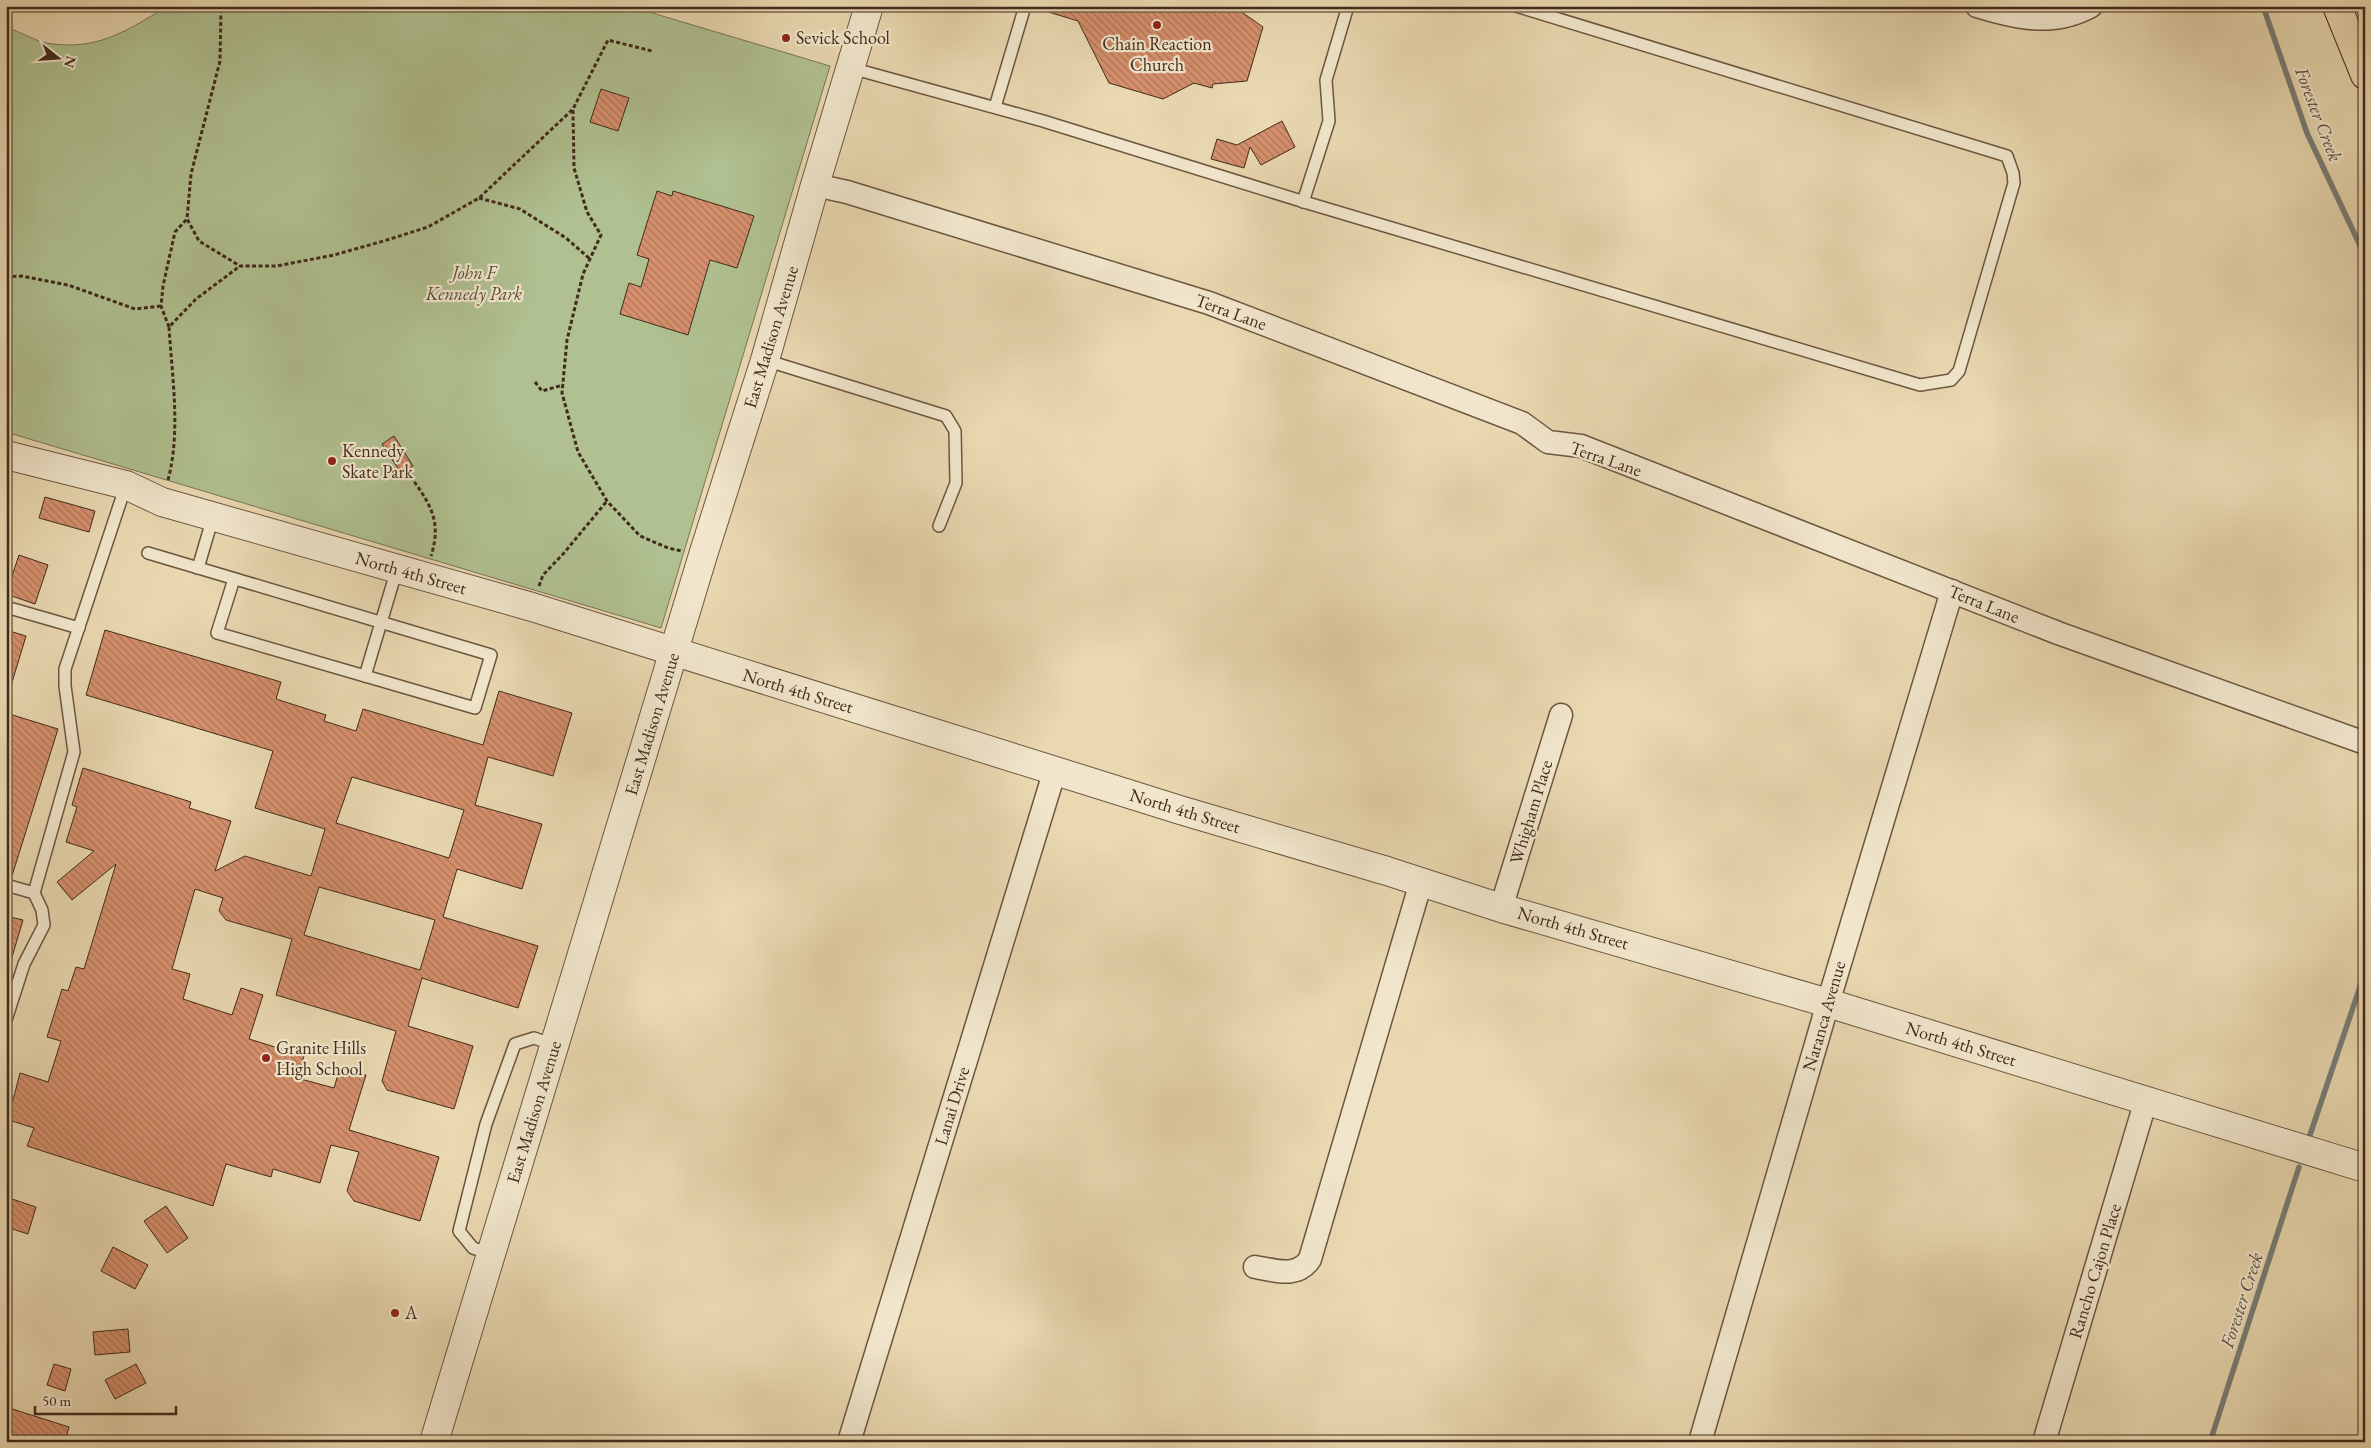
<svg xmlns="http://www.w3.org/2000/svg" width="2371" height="1448" font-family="'EB Garamond',serif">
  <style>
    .park { fill: #b0c090; stroke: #797556 }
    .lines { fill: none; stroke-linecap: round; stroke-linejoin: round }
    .stream { stroke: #797e79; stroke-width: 5.5 }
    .building { fill: url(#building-back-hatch); stroke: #422a1c; fill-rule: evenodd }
    .service-casing { stroke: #6c5641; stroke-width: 14 }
    .minor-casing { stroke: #6c5641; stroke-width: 25 }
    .tertiary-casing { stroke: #6c5641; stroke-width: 30 }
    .motorway-casing { stroke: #422a1c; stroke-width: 30 }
    .path { stroke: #422a1c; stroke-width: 3; stroke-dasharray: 4 2.5; stroke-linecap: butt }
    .service { stroke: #f1e6cc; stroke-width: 11 }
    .minor { stroke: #f1e6cc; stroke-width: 22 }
    .tertiary { stroke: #f1e6cc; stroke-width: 28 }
    .motorway { stroke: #e9d8b0; stroke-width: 28 }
    .poi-dot { fill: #8f2418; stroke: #f1e6cc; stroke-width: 2 }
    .labels { text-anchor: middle; stroke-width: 4.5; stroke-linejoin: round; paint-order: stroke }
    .poi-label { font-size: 18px; fill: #422a1c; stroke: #f1e6cc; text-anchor: start }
    .park-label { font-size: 18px; font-style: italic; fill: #584833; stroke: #f1e6cc }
    .street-label { font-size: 18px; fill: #422a1c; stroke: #f1e6cc }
    .water-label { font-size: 19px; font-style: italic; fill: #594d43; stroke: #f1e6cc }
  </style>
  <defs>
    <pattern id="building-back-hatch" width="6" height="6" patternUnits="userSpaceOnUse" patternTransform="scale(1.25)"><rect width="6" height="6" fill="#d6906d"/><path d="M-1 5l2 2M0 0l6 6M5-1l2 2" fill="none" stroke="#af7659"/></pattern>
  </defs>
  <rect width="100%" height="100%" fill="#e9d8b0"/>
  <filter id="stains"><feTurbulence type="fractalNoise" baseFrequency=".004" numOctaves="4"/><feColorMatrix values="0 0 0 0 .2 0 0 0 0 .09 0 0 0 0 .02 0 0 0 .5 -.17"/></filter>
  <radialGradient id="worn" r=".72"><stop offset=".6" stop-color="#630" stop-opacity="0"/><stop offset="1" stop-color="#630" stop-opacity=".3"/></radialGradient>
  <path class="park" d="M161 6H629L830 66 661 628 6 432V27C21 32 38 43 53 44 97 49 123 33 158 12Z"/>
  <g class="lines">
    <g class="stream">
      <path d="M2263 6 2307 133 2365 256"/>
      <path d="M2309 1138 2365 972"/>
      <path d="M2210 1442 2299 1167"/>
    </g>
  </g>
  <g class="building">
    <path d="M1042 6H1233L1263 27 1247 81 1213 84 1212 88 1194 83 1163 99 1109 83 1078 21 1042 10Z"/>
    <path d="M601 89 629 98 618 131 590 122Z"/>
    <path d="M1282 121 1295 147 1261 165 1250 147 1244 168 1211 159 1217 139 1237 145Z"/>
    <path d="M657 191 672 196 673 191 754 216 737 268 710 260 688 335 620 314 629 283 641 287 649 259 637 255Z"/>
    <path d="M394 436 413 466 401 473 382 444Z"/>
    <path d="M45 497 95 511 89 532 39 518Z"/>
    <path d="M19 555 48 565 35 604 6 594Z"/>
    <path d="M6 630 26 636 10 689 6 688Z"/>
    <path d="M105 630 281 682 276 699 326 715 324 721 356 731 363 709 483 745 499 691 572 713 553 776 488 757 475 805 542 824 522 889 457 869 443 917 538 946 518 1008 422 978 408 1026 473 1046 454 1109 387 1090 382 1081 396 1031 276 995 292 939 226 920 219 911 223 898 195 889 172 969 190 974 183 999 232 1015 241 988 263 995 249 1039 304 1056 297 1078 334 1088 340 1068 366 1075 349 1130 439 1157 420 1221 354 1201 347 1191 359 1152 331 1145 320 1183 273 1169 271 1177 226 1164 213 1206 27 1146 34 1128 6 1119V1098L13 1100 20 1073 48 1082 61 1041 47 1037 62 989 68 991 76 967 84 969 116 864 72 900 57 882 94 851 66 842 77 807 72 805 83 768 191 802 189 808 231 821 215 871 245 856 311 876 325 829 255 808 273 751 86 695ZM352 777 464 810 449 858 336 823ZM319 887 435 920 420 970 304 935Z"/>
    <path d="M6 713 58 729 11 879 6 878V781L12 760 6 759Z"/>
    <path d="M6 916 23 920 10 964 6 963Z"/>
    <path d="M6 1197 36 1207 28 1234 6 1227Z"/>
    <path d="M166 1206 188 1238 167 1253 144 1221Z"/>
    <path d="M113 1247 148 1265 135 1289 101 1271Z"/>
    <path d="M128 1329 130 1352 95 1355 93 1332Z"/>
    <path d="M54 1364 71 1369 65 1391 47 1385Z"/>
    <path d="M136 1364 146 1383 115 1399 105 1380Z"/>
    <path d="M6 1407 69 1427 65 1442H6Z"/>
  </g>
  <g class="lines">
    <g class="service-casing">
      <g id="service">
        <path d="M851 68 1043 121 1311 204 1920 385 1951 380 1959 371 2014 183 2013 173 2007 156 1516 6"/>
        <path d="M995 107 1025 6"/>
        <path d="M1303 202 1329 121 1326 80 1348 6"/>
        <path d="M765 360 946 416 955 431 956 483 939 526"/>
        <path d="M148 553 491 655 475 708 365 676 397 569"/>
        <path d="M198 568 213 517"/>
        <path d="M234 579 217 633 365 676"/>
        <path d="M6 607 79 628"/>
        <path d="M6 885 34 893 74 752 65 686V669L126 485"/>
        <path d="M6 1020 24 964 44 925 42 910 34 893"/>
        <path d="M491 1254 473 1248 459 1231 486 1124 515 1044 534 1038 554 1045"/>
      </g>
    </g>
    <g class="minor-casing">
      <g id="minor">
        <path d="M1977 6C2016 18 2053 27 2091 6"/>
        <path d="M815 185 847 192 1209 303 1522 423 1548 442 1581 446 2058 633 2365 743"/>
        <path d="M1501 908 1561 715"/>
        <path d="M1255 1267C1274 1270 1297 1279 1310 1259L1421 882"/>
        <path d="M849 1442 1055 770"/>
        <path d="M1700 1442 1828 1003 1952 591"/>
        <path d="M2044 1442 2146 1100"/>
      </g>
    </g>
    <g class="tertiary-casing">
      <g id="tertiary">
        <path d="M6 455 126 485 162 502 532 607 1180 810 1387 871 1501 908 1828 1003 2365 1168"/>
        <path d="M434 1442 703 555 765 360 815 185 869 6"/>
      </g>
    </g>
    <g class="motorway-casing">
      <path id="motorway" d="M2337 6 2365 75"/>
    </g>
    <g class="path">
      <path d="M221 9 220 61 191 174 187 219 199 241 240 266H277L334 255 387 240 428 227 479 198 573 109 608 40 652 51"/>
      <path d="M573 110 574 168 587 212 601 235 583 274 567 340 562 393 578 452 607 501 640 536 668 548 682 551"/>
      <path d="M479 198 520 209 566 238 590 259"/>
      <path d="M6 277 22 276 68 285 135 309 161 306"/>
      <path d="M169 327 161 306 163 286 175 232 187 219"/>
      <path d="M535 382 542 391 563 385"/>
      <path d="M407 471C428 502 443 518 431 556"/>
      <path d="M168 480C181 431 172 377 169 327L196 299 240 266"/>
      <path d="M539 586 543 575 564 553 607 501"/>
    </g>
    <use href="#service" class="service"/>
    <use href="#minor" class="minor"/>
    <use href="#tertiary" class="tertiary"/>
    <use href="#motorway" class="motorway"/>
  </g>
  <g class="poi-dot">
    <circle cx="1157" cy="25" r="5"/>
    <circle cx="786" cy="38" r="5"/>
    <circle cx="332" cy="461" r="5"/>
    <circle cx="266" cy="1058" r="5"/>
    <circle cx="395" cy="1313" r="5"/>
  </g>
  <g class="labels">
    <g class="poi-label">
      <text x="796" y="44">Sevick School</text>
      <text x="1157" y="50" text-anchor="middle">Chain Reaction<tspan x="1157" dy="21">Church</tspan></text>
      <text x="342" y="457">Kennedy<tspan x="342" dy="21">Skate Park</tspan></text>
      <text x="276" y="1054">Granite Hills<tspan x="276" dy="21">High School</tspan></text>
      <text x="405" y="1319">A</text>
    </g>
    <g class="park-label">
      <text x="474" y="279">John F<tspan x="474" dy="21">Kennedy Park</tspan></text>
    </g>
    <g class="street-label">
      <text transform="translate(1231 312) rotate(20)" y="6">Terra Lane</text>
      <text transform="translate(771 337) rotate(-73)" y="6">East Madison Avenue</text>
      <text transform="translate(1606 459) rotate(19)" y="6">Terra Lane</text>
      <text transform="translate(411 573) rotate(16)" y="6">North 4th Street</text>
      <text transform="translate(1984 604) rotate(22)" y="6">Terra Lane</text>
      <text transform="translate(798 691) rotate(17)" y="6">North 4th Street</text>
      <text transform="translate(652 724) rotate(-73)" y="6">East Madison Avenue</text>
      <text transform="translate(1185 811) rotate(17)" y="6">North 4th Street</text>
      <text transform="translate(1531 812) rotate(-73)" y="6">Whigham Place</text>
      <text transform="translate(1573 928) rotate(16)" y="6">North 4th Street</text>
      <text transform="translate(1824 1016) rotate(-74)" y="6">Naranca Avenue</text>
      <text transform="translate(1961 1044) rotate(17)" y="6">North 4th Street</text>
      <text transform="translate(952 1106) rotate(-73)" y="6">Lanai Drive</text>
      <text transform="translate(534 1112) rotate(-73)" y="6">East Madison Avenue</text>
      <text transform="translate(2095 1271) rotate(-73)" y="6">Rancho Cajon Place</text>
    </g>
    <g class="water-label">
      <text transform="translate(2319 114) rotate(69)" y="7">Forester Creek</text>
      <text transform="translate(2241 1300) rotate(-72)" y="7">Forester Creek</text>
    </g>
  </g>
  <rect width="2371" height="1448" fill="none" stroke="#e9d8b0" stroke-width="25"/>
  <rect x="8" y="8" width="2356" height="1433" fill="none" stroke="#422a1c" stroke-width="2.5"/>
  <rect x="12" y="12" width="2346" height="1423" fill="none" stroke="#422a1c"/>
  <g transform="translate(58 58) rotate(107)" stroke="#f1e6cc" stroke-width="4" paint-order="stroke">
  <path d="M0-4L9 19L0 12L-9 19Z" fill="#422a1c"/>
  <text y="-8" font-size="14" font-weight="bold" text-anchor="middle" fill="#422a1c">N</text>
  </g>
  <path d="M35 1406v8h141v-8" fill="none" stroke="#422a1c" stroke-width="2.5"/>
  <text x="42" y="1406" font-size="15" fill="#422a1c" stroke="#f1e6cc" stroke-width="4" paint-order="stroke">50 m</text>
  <rect width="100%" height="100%" filter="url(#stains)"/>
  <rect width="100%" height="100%" fill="url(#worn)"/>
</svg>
